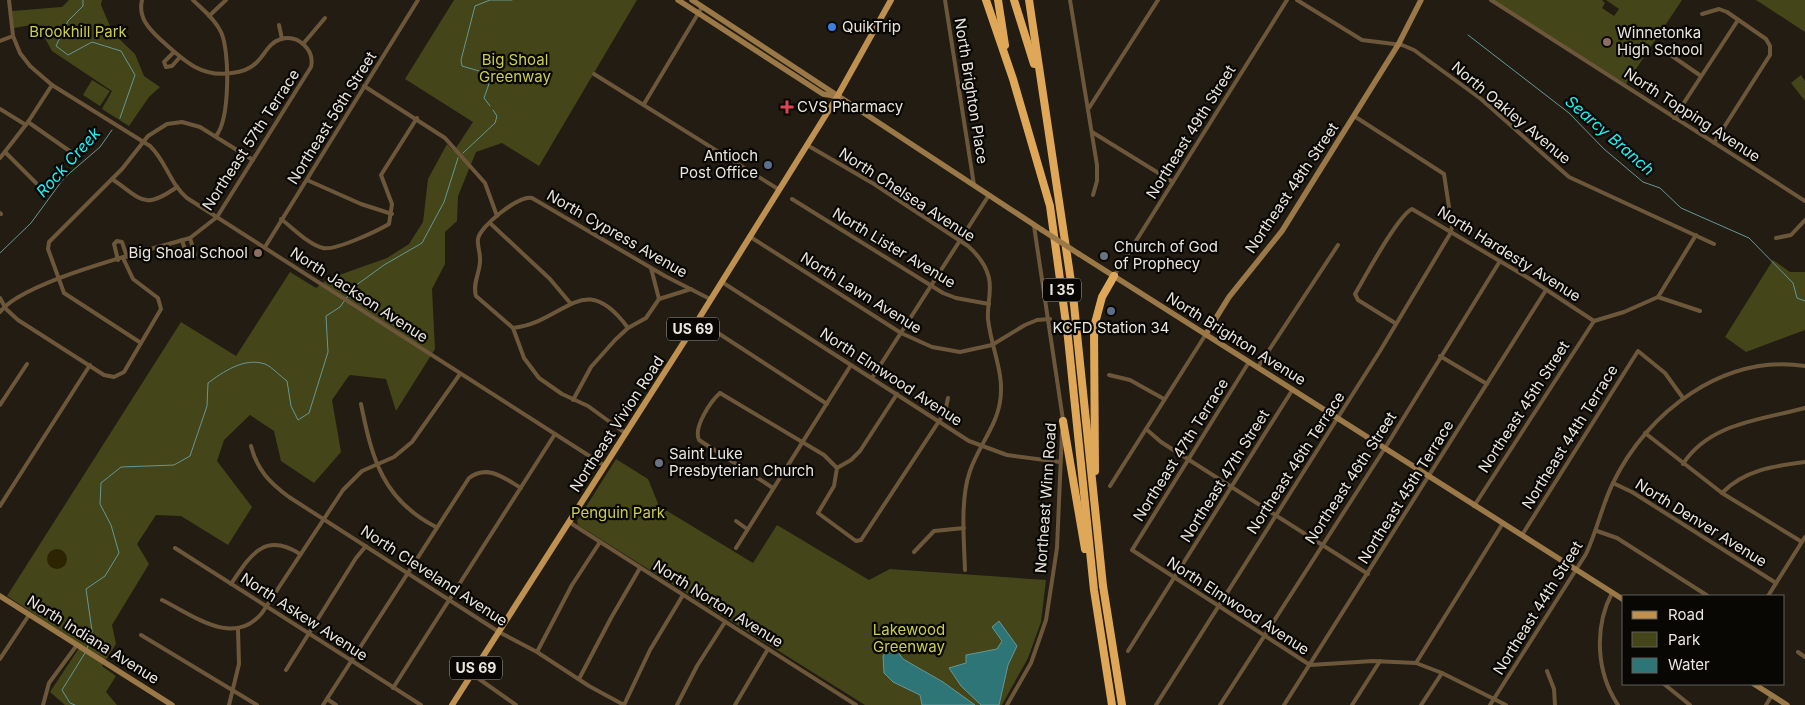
<svg xmlns="http://www.w3.org/2000/svg" width="1805" height="705" font-family="Inter,sans-serif">
  <style>
    .green { fill: #444519 }
    .sand { fill: #2c2403 }
    .water { fill: #2e7577; stroke: #669796 }
    .lines { fill: none; stroke-linecap: round; stroke-linejoin: round }
    .stream { stroke: #669796; stroke-width: 1 }
    .street { stroke: #6d573a; stroke-width: 4 }
    .secondary { stroke: #9b7847; stroke-width: 5.5 }
    .primary { stroke: #be9150; stroke-width: 6 }
    .highway { stroke: #dfa858; stroke-width: 8 }
    .secondary-bridge { stroke: #9b7847; stroke-width: 5.5 }
    .shop-dot { fill: #3f7fe0; stroke: #090704; stroke-width: 2 }
    .education-dot { fill: #8d6e63; stroke: #090704; stroke-width: 2 }
    .health-dot { fill: #e0444e; stroke: #090704; stroke-width: 2 }
    .service-dot { fill: #5c6f8a; stroke: #090704; stroke-width: 2 }
    .worship-dot { fill: #6b7280; stroke: #090704; stroke-width: 2 }
    .labels { text-anchor: middle; stroke-width: 4.5; stroke-linejoin: round; paint-order: stroke }
    .shield { fill: #090704; stroke: #a6a39d; stroke-width: 1 }
    .shield-label { font-size: 14px; font-weight: bold; fill: #e9e6df }
    .poi-label { font-size: 15px; fill: #e9e6df; stroke: #090704; text-anchor: start }
    .park-label { font-size: 15px; fill: #cace51; stroke: #090704 }
    .street-label { font-size: 15px; fill: #e9e6df; stroke: #090704 }
    .water-label { font-size: 16px; font-style: italic; fill: #1af3f8; stroke: #090704 }
  </style>
  <rect width="100%" height="100%" fill="#221c13"/>
  <g class="green">
    <path d="M69 0H102L101 5 113 33 135 54 144 76 160 87 149 97 129 126 102 109 112 91 52 51 37 24 14 28 12 11 62 7Z"/>
    <path d="M454 0H637L539 166 502 143 476 152 458 196 457 221 445 232V264L432 289 435 349 396 411 386 379 350 375 348 377 332 400 341 452 314 483 281 461 274 431 250 415 224 440 217 461 252 507 228 545 181 516 156 515 137 544 149 564 112 625 116 644 102 666 116 676 106 692 117 705H65L50 692 81 645 7 596 181 322 236 356 290 272 316 288 328 279 387 258 409 244 423 222 428 179 447 144 454 151 473 122 405 79Z"/>
    <path d="M1493 0H1602L1605 3 1602 8 1614 16 1619 9 1606 0H1682L1626 84Z"/>
    <path d="M1756 0H1805V32Z"/>
    <path d="M1801 75 1805 81V101L1791 83Z"/>
    <path d="M92 80 110 91 100 106 83 95Z"/>
    <path d="M1773 260 1790 272H1805V330L1746 352 1725 337Z"/>
    <path d="M616 459 648 479 659 506 753 563 777 525 869 580 890 569 1046 580 1041 622 1028 658 1002 705H865L578 525 577 521Z"/>
  </g>
  <circle class="sand" cx="57" cy="559" r="10"/>
  <g class="water">
    <path d="M999 621 1017 646 1008 665 999 705H981L961 686 949 668 966 663V655L997 649 1002 641 992 627Z"/>
    <path d="M890 646 896 649 903 659 943 682 975 705H922L920 695 893 682 884 673 883 656Z"/>
  </g>
  <g class="lines">
    <g class="stream">
      <path d="M83 0V6L68 21 56 46 68 55 92 42 121 51 135 75 120 118"/>
      <path d="M1468 35 1569 113 1604 149 1643 182 1660 188 1681 208 1749 238 1793 283 1797 298 1805 301"/>
      <path d="M490 106 484 98 490 81 489 74 462 66 461 60 475 6 490 0H512"/>
      <path d="M463 153 495 123 497 116 493 110"/>
      <path d="M0 253 31 223 64 178 100 147 112 130"/>
      <path d="M87 649 92 631 86 589 105 576 119 553 111 525 100 504 101 483 121 467 174 465 190 456 207 406 208 383C223 372 244 357 265 364 272 367 280 376 287 381L291 406 298 420 309 413 328 352 326 316 340 307 355 286 384 265 422 243 444 202 458 158"/>
      <path d="M75 705 70 703 62 690 85 653"/>
    </g>
    <g class="street">
      <path d="M9 0 13 36 20 53 30 66 52 85 150 146C166 161 170 184 187 198L605 466"/>
      <path d="M193 0C203 10 215 19 221 32 230 51 230 119 216 136"/>
      <path d="M945 0 974 185"/>
      <path d="M1070 0 1097 165V181L1093 195"/>
      <path d="M1297 0 1362 40 1402 45 1414 50 1481 99 1569 177 1714 244"/>
      <path d="M1491 0 1805 201"/>
      <path d="M1702 14 1719 9 1727 12 1766 39 1770 46V55L1714 143"/>
      <path d="M209 16 226 0"/>
      <path d="M279 25 282 39"/>
      <path d="M0 41 13 36"/>
      <path d="M303 44 325 18"/>
      <path d="M174 52 164 62 166 67 172 66 180 57"/>
      <path d="M1672 56 1701 76"/>
      <path d="M594 74 778 189"/>
      <path d="M364 86 445 138 485 183 497 216"/>
      <path d="M644 104 702 7"/>
      <path d="M1089 108 1158 0"/>
      <path d="M0 109 26 125"/>
      <path d="M1674 118 1738 20"/>
      <path d="M28 122 71 152"/>
      <path d="M1092 132 1173 182"/>
      <path d="M807 145 874 184 968 246C977 254 986 265 989 278 992 292 987 305 988 319 991 348 1005 373 1000 402 996 427 978 447 970 471 960 499 964 540 965 570"/>
      <path d="M5 152 36 183"/>
      <path d="M0 158 28 122 52 85"/>
      <path d="M112 179C142 199 143 211 177 187"/>
      <path d="M307 180 361 204 392 214"/>
      <path d="M792 199 943 293 956 298 989 304"/>
      <path d="M0 213 1 214"/>
      <path d="M281 219C293 228 309 245 323 248 335 251 377 231 389 224L392 204 381 175 417 118"/>
      <path d="M491 224 550 279 571 304"/>
      <path d="M1034 226 1063 420"/>
      <path d="M749 236 901 333 932 347 960 352 992 345 1025 325 1037 320 1050 319"/>
      <path d="M1776 238 1791 235 1805 220"/>
      <path d="M182 240 187 256 193 258 195 255 190 238"/>
      <path d="M265 247 418 0"/>
      <path d="M118 260 114 244 117 241 122 242 127 257"/>
      <path d="M651 268 659 299"/>
      <path d="M1114 276 1287 0"/>
      <path d="M722 282 969 441 1007 455 1060 462"/>
      <path d="M1658 297 1696 235"/>
      <path d="M0 298 6 309 18 320 104 375 114 377 124 372 161 309 158 298 133 279 123 258"/>
      <path d="M0 312C23 281 149 250 190 238L217 217 311 67C315 50 298 34 281 39 268 43 265 55 256 63 250 69 241 72 232 73 200 78 182 59 160 39 148 28 138 17 142 0"/>
      <path d="M698 320 827 404"/>
      <path d="M1395 323 1358 300 1355 294C1365 277 1398 215 1412 209L1530 279 1594 321"/>
      <path d="M513 328C566 322 583 267 628 328"/>
      <path d="M141 343 64 293 48 249 49 242 122 169 148 136 167 124 182 122 200 127 253 160"/>
      <path d="M1440 356 1487 384"/>
      <path d="M1249 362 1132 550 1310 665 1373 661 1416 663 1442 673 1506 705"/>
      <path d="M1258 367 1338 245"/>
      <path d="M1109 375 1130 380 1164 399"/>
      <path d="M872 378 989 195"/>
      <path d="M720 393C711 401 693 427 699 440L773 488"/>
      <path d="M720 393 824 455 837 468"/>
      <path d="M573 400 591 367 615 340 628 328 646 318 659 299 691 289"/>
      <path d="M361 404C372 459 383 500 436 527"/>
      <path d="M0 405 27 364"/>
      <path d="M1146 429 1161 442 1368 574"/>
      <path d="M625 433 588 406 562 394 539 378 524 358 513 328 476 296C472 282 481 272 480 258 480 252 477 245 478 239 480 226 519 195 532 198L665 276 710 299"/>
      <path d="M1645 433 1722 493 1802 542"/>
      <path d="M251 446C257 470 270 483 289 497L499 632 537 652 589 686 624 705 650 650 683 595"/>
      <path d="M1683 464C1709 423 1761 420 1805 408"/>
      <path d="M1613 483 1632 492 1776 583"/>
      <path d="M1110 486 1206 334"/>
      <path d="M1722 493C1744 470 1774 466 1805 462"/>
      <path d="M0 506 90 365"/>
      <path d="M1474 506 1594 321 1624 312 1658 297 1700 311"/>
      <path d="M736 521 747 529"/>
      <path d="M569 522 856 705"/>
      <path d="M1597 531 1617 538 1708 596"/>
      <path d="M1522 535 1638 351 1665 373 1683 398"/>
      <path d="M861 540 856 541 818 513 834 486 837 468 851 460 860 451 897 394"/>
      <path d="M861 540 945 412 948 398"/>
      <path d="M175 548 421 705"/>
      <path d="M736 548 851 365"/>
      <path d="M914 552 934 531 964 528"/>
      <path d="M231 584C250 556 264 531 300 554"/>
      <path d="M1612 593C1594 627 1596 672 1618 705"/>
      <path d="M1768 596 1805 537"/>
      <path d="M162 600C193 615 233 648 262 613L343 490 362 471 394 457 412 442 460 374"/>
      <path d="M141 635 257 705"/>
      <path d="M1128 651 1293 389"/>
      <path d="M537 652 572 585 600 542"/>
      <path d="M1798 652 1805 657"/>
      <path d="M0 659 29 615"/>
      <path d="M1416 663 1503 523"/>
      <path d="M286 670 356 558 366 546"/>
      <path d="M1547 671 1554 689 1555 705"/>
      <path d="M472 674 516 705"/>
      <path d="M579 679 611 618 640 568"/>
      <path d="M1664 684 1690 705"/>
      <path d="M393 688 555 434"/>
      <path d="M327 699 336 705"/>
      <path d="M43 705 49 683 77 645"/>
      <path d="M229 705 239 664 238 630"/>
      <path d="M323 705 469 478C488 464 504 478 521 488"/>
      <path d="M677 705 697 666 725 622"/>
      <path d="M735 705 768 649"/>
      <path d="M1007 705 1031 663 1046 620 1057 548 1062 432"/>
      <path d="M1156 705 1380 351 1450 234 1452 227 1444 174 1354 116"/>
      <path d="M1220 705 1385 448 1500 261"/>
      <path d="M1284 705 1546 290"/>
      <path d="M1352 705 1380 661"/>
      <path d="M1421 705 1442 673"/>
      <path d="M1490 705 1586 554C1597 531 1602 505 1613 483 1647 412 1723 354 1805 366"/>
      <path d="M1766 705 1772 695"/>
    </g>
    <g class="secondary">
      <path d="M678 0 823 94 835 96"/>
      <path d="M692 0 1042 230"/>
      <path d="M1079 254 1624 600"/>
      <path d="M1206 334 1229 297 1282 231 1398 45 1421 0"/>
      <path d="M0 596 172 705"/>
      <path d="M1754 684 1787 705"/>
    </g>
    <path class="primary" d="M452 705 698 320 837 97 891 0"/>
    <g class="highway">
      <path d="M986 0 1013 79 1050 206 1068 338 1094 590 1112 705"/>
      <path d="M998 0 1005 45"/>
      <path d="M1014 0 1034 64"/>
      <path d="M1029 0 1073 295 1103 586 1122 705"/>
      <path d="M1063 421 1085 549"/>
      <path d="M1095 471 1094 327 1102 297 1114 276"/>
    </g>
    <path class="secondary-bridge" d="M1042 230 1079 254"/>
  </g>
  <circle class="shop-dot" cx="832" cy="27" r="5"/>
  <g class="education-dot">
    <circle cx="1607" cy="42" r="5"/>
    <circle cx="258" cy="253" r="5"/>
  </g>
  <path class="health-dot" d="M784.5 99.5h5v5h5v5h-5v5h-5v-5h-5v-5h5z"/>
  <g class="service-dot">
    <circle cx="768" cy="165" r="5"/>
    <circle cx="1111" cy="311" r="5"/>
  </g>
  <g class="worship-dot">
    <circle cx="1104" cy="256" r="5"/>
    <circle cx="659" cy="463" r="5"/>
  </g>
  <g class="labels">
    <g class="shield">
      <rect x="1043" y="278.5" width="38" height="23" rx="4"/>
      <rect x="667" y="317.5" width="52" height="23" rx="4"/>
      <rect x="450" y="656.5" width="52" height="23" rx="4"/>
    </g>
    <g class="shield-label">
      <text x="1062" y="295">I 35</text>
      <text x="693" y="334">US 69</text>
      <text x="476" y="673">US 69</text>
    </g>
    <g class="poi-label">
      <text x="842" y="32">QuikTrip</text>
      <text x="1617" y="38">Winnetonka<tspan x="1617" dy="17">High School</tspan></text>
      <text x="797" y="112">CVS Pharmacy</text>
      <text x="758" y="161" text-anchor="end">Antioch<tspan x="758" dy="17">Post Office</tspan></text>
      <text x="1114" y="252">Church of God<tspan x="1114" dy="17">of Prophecy</tspan></text>
      <text x="248" y="258" text-anchor="end">Big Shoal School</text>
      <text x="1111" y="333" text-anchor="middle">KCFD Station 34</text>
      <text x="669" y="459">Saint Luke<tspan x="669" dy="17">Presbyterian Church</tspan></text>
    </g>
    <g class="park-label">
      <text x="78" y="37">Brookhill Park</text>
      <text x="515" y="65">Big Shoal<tspan x="515" dy="17">Greenway</tspan></text>
      <text x="618" y="518">Penguin Park</text>
      <text x="909" y="635">Lakewood<tspan x="909" dy="17">Greenway</tspan></text>
    </g>
    <g class="street-label">
      <text transform="translate(971 91) rotate(81)" y="5">North Brighton Place</text>
      <text transform="translate(1511 113) rotate(40)" y="5">North Oakley Avenue</text>
      <text transform="translate(1692 115) rotate(33)" y="5">North Topping Avenue</text>
      <text transform="translate(332 118) rotate(-58)" y="5">Northeast 56th Street</text>
      <text transform="translate(1191 132) rotate(-58)" y="5">Northeast 49th Street</text>
      <text transform="translate(251 140) rotate(-57)" y="5">Northeast 57th Terrace</text>
      <text transform="translate(1292 188) rotate(-56)" y="5">Northeast 48th Street</text>
      <text transform="translate(907 195) rotate(33)" y="5">North Chelsea Avenue</text>
      <text transform="translate(617 234) rotate(30)" y="5">North Cypress Avenue</text>
      <text transform="translate(894 248) rotate(31)" y="5">North Lister Avenue</text>
      <text transform="translate(1509 254) rotate(32)" y="5">North Hardesty Avenue</text>
      <text transform="translate(861 293) rotate(32)" y="5">North Lawn Avenue</text>
      <text transform="translate(359 295) rotate(33)" y="5">North Jackson Avenue</text>
      <text transform="translate(1236 339) rotate(32)" y="5">North Brighton Avenue</text>
      <text transform="translate(891 377) rotate(33)" y="5">North Elmwood Avenue</text>
      <text transform="translate(1524 407) rotate(-57)" y="5">Northeast 45th Street</text>
      <text transform="translate(617 424) rotate(-57)" y="5">Northeast Vivion Road</text>
      <text transform="translate(1570 437) rotate(-58)" y="5">Northeast 44th Terrace</text>
      <text transform="translate(1181 450) rotate(-58)" y="5">Northeast 47th Terrace</text>
      <text transform="translate(1296 463) rotate(-57)" y="5">Northeast 46th Terrace</text>
      <text transform="translate(1225 476) rotate(-58)" y="5">Northeast 47th Street</text>
      <text transform="translate(1351 478) rotate(-57)" y="5">Northeast 46th Street</text>
      <text transform="translate(1406 492) rotate(-58)" y="5">Northeast 45th Terrace</text>
      <text transform="translate(1046 498) rotate(-86)" y="5">Northeast Winn Road</text>
      <text transform="translate(1701 523) rotate(32)" y="5">North Denver Avenue</text>
      <text transform="translate(434 576) rotate(33)" y="5">North Cleveland Avenue</text>
      <text transform="translate(718 604) rotate(32)" y="5">North Norton Avenue</text>
      <text transform="translate(1238 606) rotate(33)" y="5">North Elmwood Avenue</text>
      <text transform="translate(1538 608) rotate(-58)" y="5">Northeast 44th Street</text>
      <text transform="translate(304 617) rotate(33)" y="5">North Askew Avenue</text>
      <text transform="translate(93 640) rotate(32)" y="5">North Indiana Avenue</text>
    </g>
    <g class="water-label">
      <text transform="translate(1610 135) rotate(41)" y="6">Searcy Branch</text>
      <text transform="translate(68 162) rotate(-48)" y="6">Rock Creek</text>
    </g>
  </g>
  <rect x="1622" y="595" width="162" height="90" fill="#090704" stroke="#63605c"/>
  <rect x="1632" y="611" width="25" height="8" fill="#be9150" stroke="#63605c"/>
  <text x="1668" y="620" font-size="15" fill="#e9e6df">Road</text>
  <rect x="1632" y="632" width="25" height="15" fill="#444519" stroke="#63605c"/>
  <text x="1668" y="645" font-size="15" fill="#e9e6df">Park</text>
  <rect x="1632" y="658" width="25" height="15" fill="#2e7577" stroke="#63605c"/>
  <text x="1668" y="670" font-size="15" fill="#e9e6df">Water</text>
</svg>
